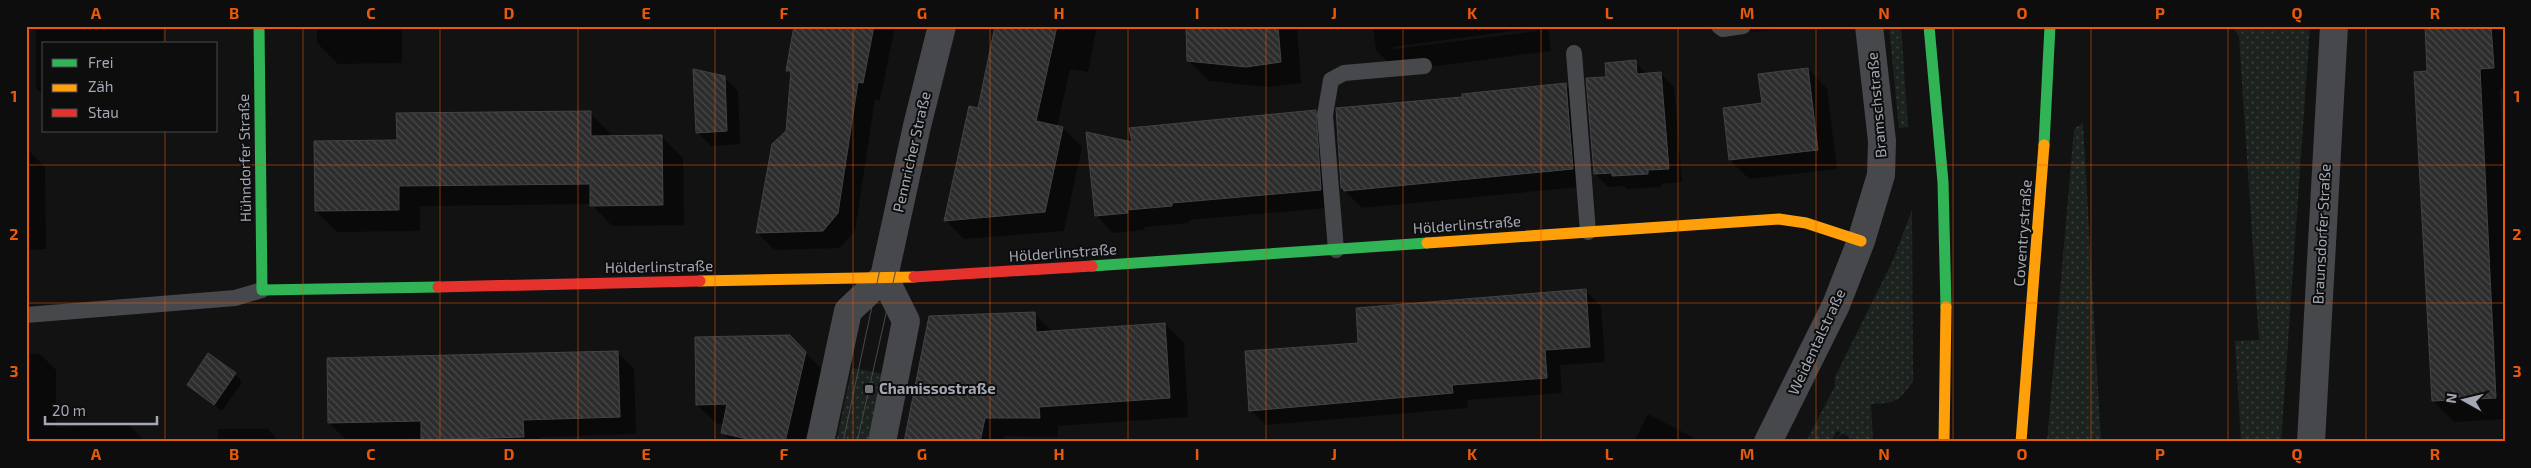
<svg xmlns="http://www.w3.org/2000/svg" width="2531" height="468" font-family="'Exo 2',sans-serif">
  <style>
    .industrial { fill: url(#industrial-furrows) }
    .grass { fill: url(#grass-dots) }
    .shadow { fill: #0007; fill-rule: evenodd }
    .building { fill: url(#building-back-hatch); stroke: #424346 }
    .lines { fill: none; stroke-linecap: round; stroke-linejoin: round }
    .lane { stroke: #47484b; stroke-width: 16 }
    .street { stroke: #47484b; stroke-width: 28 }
    .fast { stroke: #30b455; stroke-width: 11 }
    .slow { stroke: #ff9f0a; stroke-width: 11 }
    .jam { stroke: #e5322d; stroke-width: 11 }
    .tram { stroke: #48494c; stroke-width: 1 }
    .grid { fill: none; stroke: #e8590c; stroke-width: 1; stroke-opacity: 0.55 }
    .poi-dot { fill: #71747b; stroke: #0d0d0e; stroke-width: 2 }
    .labels { text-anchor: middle; stroke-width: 4; stroke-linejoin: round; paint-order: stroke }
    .street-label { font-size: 15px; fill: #a4a8b3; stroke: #0d0d0e }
    .poi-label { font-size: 15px; font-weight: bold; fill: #a4a8b3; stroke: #0d0d0e; text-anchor: start }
    .neatline { fill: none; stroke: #e8590c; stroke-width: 2 }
    .grid-label { font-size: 16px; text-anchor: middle; font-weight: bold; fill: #e8590c }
  </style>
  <defs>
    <pattern id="industrial-furrows" width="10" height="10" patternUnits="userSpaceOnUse" patternTransform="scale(1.25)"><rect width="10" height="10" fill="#1f1f21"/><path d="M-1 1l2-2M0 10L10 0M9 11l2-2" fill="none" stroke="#3d3d3f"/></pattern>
    <pattern id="grass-dots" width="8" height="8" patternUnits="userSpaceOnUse" patternTransform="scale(1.25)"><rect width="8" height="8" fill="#1c231e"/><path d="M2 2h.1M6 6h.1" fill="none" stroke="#3a403c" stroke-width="1.8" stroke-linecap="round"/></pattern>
    <pattern id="building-back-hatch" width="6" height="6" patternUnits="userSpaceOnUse" patternTransform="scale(1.25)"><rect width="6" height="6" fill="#2d2d2e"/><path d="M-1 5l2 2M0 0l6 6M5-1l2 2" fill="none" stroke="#48494a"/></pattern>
  </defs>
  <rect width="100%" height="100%" fill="#121213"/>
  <path class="industrial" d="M1837 429 1862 442H1830Z"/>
  <g class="grass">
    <path d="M1889 26H1901L1908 127 1899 128Z"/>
    <path d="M2232 26H2310L2281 442H2241L2235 341 2259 340 2239 36Z"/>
    <path d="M2083 123 2101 442H2047L2074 129Z"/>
    <path d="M1912 210 1913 381C1899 402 1896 403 1871 404L1873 442H1862L1837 429 1830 442H1806L1835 386V377L1893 260Z"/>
    <path d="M852 368 884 374 869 442H836Z"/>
  </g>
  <g class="shadow">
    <path d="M36 26H160L163 29V44H44V96L36 88Z"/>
    <path d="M317 26H402V63L338 64 317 43Z"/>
    <path d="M796 26H895L880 100 875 99 855 231 840 248 774 250 757 232 787 132 792 75 788 70Z"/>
    <path d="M996 26H1097L1088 72 1070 69 1057 127 1063 128 1082 147 1064 231 964 239 945 220 979 110Z"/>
    <path d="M1187 26H1297L1301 83 1267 87 1209 81 1188 60Z"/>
    <path d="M1373 26H1548L1551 51 1397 71 1376 50ZM1536 28 1537 31 1393 49V47Z"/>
    <path d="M1747 26H1805L1752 32Z"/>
    <path d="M2426 26H2505V89H2500L2505 186V419L2454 422 2433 401Z"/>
    <path d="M1635 62 1648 75 1661 74 1674 87 1682 182 1661 184V187L1627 189 1624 186 1608 187 1595 174 1607 78Z"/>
    <path d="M1808 69 1827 89 1837 169 1749 179 1730 160 1763 104Z"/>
    <path d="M724 77 738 91 740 144 711 146 697 132Z"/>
    <path d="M1566 85 1583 102 1590 186 1362 208 1342 188 1464 99Z"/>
    <path d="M1315 111 1333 129 1338 207 1189 220V223L1144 227 1145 230 1113 233 1096 215 1134 144Z"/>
    <path d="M590 113 611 134V137H662L683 158 684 225 612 226 591 204 420 206V231L337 232 316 211 398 142Z"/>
    <path d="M26 148 45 167 46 249 26 250Z"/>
    <path d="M1585 290 1601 306 1605 362 1560 365 1562 393 1467 400 1468 408 1266 425 1250 410 1360 344Z"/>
    <path d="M1034 314 1053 332 1165 324 1184 343 1188 417 1058 426V437L1004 436 1003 442H905Z"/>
    <path d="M790 336 824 372 808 442H732L723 433 724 424H717L697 405Z"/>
    <path d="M617 352 634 369 636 434 540 437 541 442H425L422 438 346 440 329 423Z"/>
    <path d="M26 354H40L56 370V427L129 425 145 442H26Z"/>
    <path d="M235 374 242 382 222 411 189 385Z"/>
    <path d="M1648 414 1702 442H1634Z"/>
    <path d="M218 429H268L280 442H218Z"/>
    <path d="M1837 431 1859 442H1832Z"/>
  </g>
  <g class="building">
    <path d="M794 26H874L863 83 858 82 838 213 823 231 756 233 772 144 786 131 791 71H786Z"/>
    <path d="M995 26H1057L1036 121 1063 127 1045 212 944 221 969 106 978 108Z"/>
    <path d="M1186 26H1278L1281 62 1246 67 1187 61Z"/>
    <path d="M2425 26H2491L2494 68 2480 69 2496 398 2432 401 2414 72 2427 71Z"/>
    <path d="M1636 60 1637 74 1661 72 1669 169 1648 170V174L1612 176V173L1594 174 1586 78 1606 77 1605 63Z"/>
    <path d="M1808 68 1818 150 1729 160 1723 108 1762 103 1758 74Z"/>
    <path d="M693 69 725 76 727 131 696 133Z"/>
    <path d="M1566 83 1573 169 1344 191 1343 188H1341L1336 108 1462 97V94Z"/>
    <path d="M1316 110 1321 190 1172 203V206L1127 210 1128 213 1095 216 1086 132 1132 142 1129 128Z"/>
    <path d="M591 111V136L662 135 663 205 590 206V184L399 186V210L315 211 314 141 397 140 396 113Z"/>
    <path d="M1586 289 1590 347 1545 350 1547 378 1452 385 1453 393 1249 411 1245 351 1358 343 1356 308Z"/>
    <path d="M1035 312 1036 332 1165 323 1170 398 1039 407 1040 418H985L980 442H904L929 316Z"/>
    <path d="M790 335 806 352 785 442H761L721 433 727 404 696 405 695 337Z"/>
    <path d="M618 351 620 417 523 420 524 437 421 440V421L328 423 327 358Z"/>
    <path d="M208 353 236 373 214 405 187 385Z"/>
  </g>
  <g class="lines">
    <g class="lane">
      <path d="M1719 26 1723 29 1743 26"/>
      <path d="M1574 53 1588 232"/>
      <path d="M1336 250 1325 115 1331 80 1344 73 1424 66"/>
      <path d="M26 315 235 298 262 290"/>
    </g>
    <g class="street">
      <path d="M820 442 848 311 884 277 917 126 942 26"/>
      <path d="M882 442 906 321 884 277"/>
      <path d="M1768 442 1836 305 1861 241 1881 175 1882 141 1869 26"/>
      <path d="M2311 442 2334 26"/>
    </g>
    <g class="fast">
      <path d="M259 26 262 290 438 287"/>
      <path d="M1929 26 1943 182 1946 307"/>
      <path d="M2044 145 2050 26"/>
      <path d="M1092 266 1427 243"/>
    </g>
    <g class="slow">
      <path d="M1427 243 1779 219 1806 223 1861 241"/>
      <path d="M700 281 914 277"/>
      <path d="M1944 442 1946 307"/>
      <path d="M2021 442 2044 145"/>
    </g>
    <g class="jam">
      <path d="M914 277 1092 266"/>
      <path d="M438 287 700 281"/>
    </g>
    <g class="tram">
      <path d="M843 442 932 26"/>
      <path d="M857 442 951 26"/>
    </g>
  </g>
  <path class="grid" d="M165 26V44M303 26V442M440 26V442M578 26V442M715 26V442M853 26V442M990 26V442M1128 26V442M1266 26V442M1403 26V442M1541 26V442M1678 26V442M1816 26V442M1953 26V442M2091 26V442M2228 26V442M2366 26V442M165 131V442M26 165H2505M26 303H2505"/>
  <rect class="poi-dot" x="864" y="384" width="10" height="10" rx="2.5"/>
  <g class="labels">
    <g class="street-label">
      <text transform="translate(1877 105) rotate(-95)" y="5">Bramschstraße</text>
      <text transform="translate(912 152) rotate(-77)" y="5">Pennricher Straße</text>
      <text transform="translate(245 158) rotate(-91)" y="5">Hühndorfer Straße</text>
      <text transform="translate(1467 225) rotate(-4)" y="5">Hölderlinstraße</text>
      <text transform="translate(2023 233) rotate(-86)" y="5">Coventrystraße</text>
      <text transform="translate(2322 234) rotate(-87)" y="5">Braunsdorfer Straße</text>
      <text transform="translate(1063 253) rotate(-4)" y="5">Hölderlinstraße</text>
      <text transform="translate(659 267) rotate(-1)" y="5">Hölderlinstraße</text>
      <text transform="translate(1817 342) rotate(-65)" y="5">Weidentalstraße</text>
    </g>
    <g class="poi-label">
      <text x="879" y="394">Chamissostraße</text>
    </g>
  </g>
  <rect width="2531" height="468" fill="none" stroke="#0d0d0e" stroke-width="55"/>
  <rect x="42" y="42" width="175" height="90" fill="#0d0d0e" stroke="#494b50"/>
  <rect x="52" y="59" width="25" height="8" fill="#30b455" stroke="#494b50"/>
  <text x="88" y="68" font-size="15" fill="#a4a8b3">Frei</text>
  <rect x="52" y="84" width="25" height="8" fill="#ff9f0a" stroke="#494b50"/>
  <text x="88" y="92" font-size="15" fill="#a4a8b3">Zäh</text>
  <rect x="52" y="109" width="25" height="8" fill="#e5322d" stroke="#494b50"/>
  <text x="88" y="118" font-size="15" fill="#a4a8b3">Stau</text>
  <g transform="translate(2464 400) rotate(278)" stroke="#0d0d0e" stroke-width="4" paint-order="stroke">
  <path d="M0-4L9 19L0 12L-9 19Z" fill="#a4a8b3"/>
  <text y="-8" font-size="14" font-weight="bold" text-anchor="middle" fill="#a4a8b3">N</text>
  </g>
  <path d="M45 416v8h112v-8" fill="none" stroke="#a4a8b3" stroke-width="2.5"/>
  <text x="52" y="416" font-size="15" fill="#a4a8b3" stroke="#0d0d0e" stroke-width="4" paint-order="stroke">20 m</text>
  <rect x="28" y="28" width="2476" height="412" class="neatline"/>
  <g class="grid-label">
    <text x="96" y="19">A</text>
    <text x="234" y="19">B</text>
    <text x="371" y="19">C</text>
    <text x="509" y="19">D</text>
    <text x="646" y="19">E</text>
    <text x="784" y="19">F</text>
    <text x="922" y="19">G</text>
    <text x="1059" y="19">H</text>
    <text x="1197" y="19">I</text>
    <text x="1334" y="19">J</text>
    <text x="1472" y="19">K</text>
    <text x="1609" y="19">L</text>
    <text x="1747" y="19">M</text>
    <text x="1884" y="19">N</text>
    <text x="2022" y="19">O</text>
    <text x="2160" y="19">P</text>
    <text x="2297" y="19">Q</text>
    <text x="2435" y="19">R</text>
    <text x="14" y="102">1</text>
    <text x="2517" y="102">1</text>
    <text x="14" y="240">2</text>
    <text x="2517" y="240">2</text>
    <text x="14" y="377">3</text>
    <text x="2517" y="377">3</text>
    <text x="96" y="460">A</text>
    <text x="234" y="460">B</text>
    <text x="371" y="460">C</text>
    <text x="509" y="460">D</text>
    <text x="646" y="460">E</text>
    <text x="784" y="460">F</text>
    <text x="922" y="460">G</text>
    <text x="1059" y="460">H</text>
    <text x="1197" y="460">I</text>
    <text x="1334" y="460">J</text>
    <text x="1472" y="460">K</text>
    <text x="1609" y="460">L</text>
    <text x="1747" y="460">M</text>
    <text x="1884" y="460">N</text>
    <text x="2022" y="460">O</text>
    <text x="2160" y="460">P</text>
    <text x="2297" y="460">Q</text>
    <text x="2435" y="460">R</text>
  </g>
</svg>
